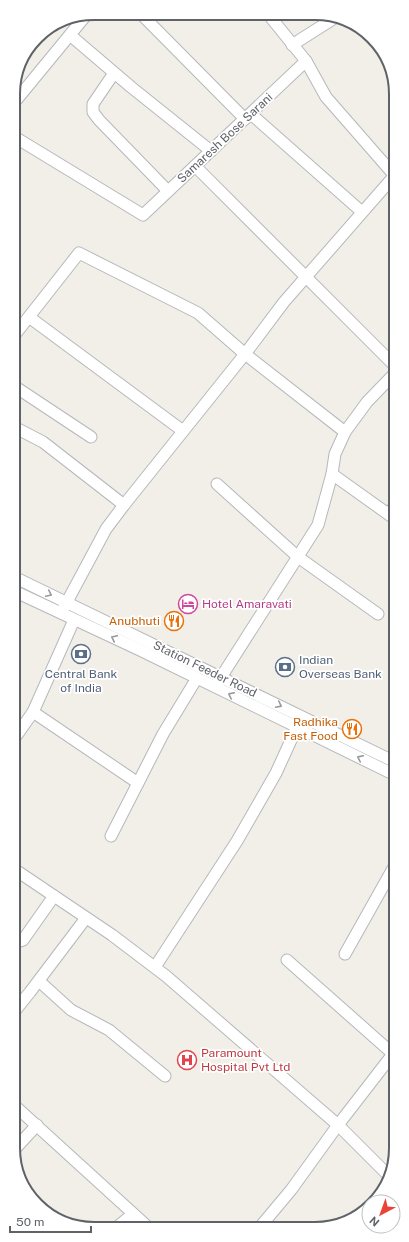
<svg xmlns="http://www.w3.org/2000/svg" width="409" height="1242" font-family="'Public Sans',sans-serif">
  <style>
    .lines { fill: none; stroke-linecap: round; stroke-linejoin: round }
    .minor-casing { stroke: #b5b8bc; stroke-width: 13 }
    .minor { stroke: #fff; stroke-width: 11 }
    .oneway { stroke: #979a9d }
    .labels { text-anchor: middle; stroke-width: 3.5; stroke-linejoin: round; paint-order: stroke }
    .street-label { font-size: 12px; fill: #5f6368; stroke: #fff }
    .hotel-label { font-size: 12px; fill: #b23c85; stroke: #fff; text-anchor: start }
    .food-label { font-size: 12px; fill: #c56008; stroke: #fff; text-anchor: end }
    .service-label { font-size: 12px; fill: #4e5e75; stroke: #fff; text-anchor: start }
    .health-label { font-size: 12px; fill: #be3a42; stroke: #fff; text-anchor: start }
    .rim { fill: none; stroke: #5f6368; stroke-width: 2 }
  </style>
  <rect width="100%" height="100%" fill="#f1efe8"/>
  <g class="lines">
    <g class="minor-casing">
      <g id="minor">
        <path d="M140 13 245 119"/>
        <path d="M268 14 306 61 326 97 395 176"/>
        <path d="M70 35 131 87 211 151"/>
        <path d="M292 45 336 17"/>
        <path d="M114 73 93 104V112L99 120 168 191"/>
        <path d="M13 104 87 14"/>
        <path d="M251 114 362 212"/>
        <path d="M13 136 143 215 306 61"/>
        <path d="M195 166 395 366"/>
        <path d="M29 317 183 431"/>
        <path d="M13 337 79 253 198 313 245 354 345 432"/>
        <path d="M14 386 91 437"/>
        <path d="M14 427 43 442 124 505"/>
        <path d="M332 474 395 519"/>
        <path d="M217 484 298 557 378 614"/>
        <path d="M389 514 395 505"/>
        <path d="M14 577 395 762"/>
        <path d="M14 591 140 650 395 775"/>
        <path d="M61 613 106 529 124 505 245 354 284 302 395 175"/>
        <path d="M218 682 318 525 332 474 335 454 345 432 367 402 395 373"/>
        <path d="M33 712 138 783"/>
        <path d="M14 739 33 712 74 620"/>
        <path d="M111 836 163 734 197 678"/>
        <path d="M14 869 112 935 166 976 338 1125 387 1174"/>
        <path d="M14 941 17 942 23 940 54 896"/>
        <path d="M345 954 395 865"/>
        <path d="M287 960 392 1053"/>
        <path d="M155 967 237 841 276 773 297 727"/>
        <path d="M39 981 71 1010 109 1030 165 1076"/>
        <path d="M14 1012 30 992 86 918"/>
        <path d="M14 1105 148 1227"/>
        <path d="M14 1150 37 1125"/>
        <path d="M117 1227 133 1214"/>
        <path d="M260 1227 291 1190 338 1125 396 1050"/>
      </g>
    </g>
    <use href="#minor" class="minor"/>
  </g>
  <defs><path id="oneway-chevron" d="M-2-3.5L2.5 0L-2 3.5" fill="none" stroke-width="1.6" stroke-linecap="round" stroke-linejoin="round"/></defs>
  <g class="oneway">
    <use href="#oneway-chevron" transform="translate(49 594) rotate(25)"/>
    <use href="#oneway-chevron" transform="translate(114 638) rotate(-155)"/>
    <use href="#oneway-chevron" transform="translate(231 695) rotate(-154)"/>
    <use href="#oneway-chevron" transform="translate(279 705) rotate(26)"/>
    <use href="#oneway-chevron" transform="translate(360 758) rotate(-154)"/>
  </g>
  <defs>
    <g id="hotel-ring" transform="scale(1)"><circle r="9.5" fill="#fff" stroke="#d1479c" stroke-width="1.5"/><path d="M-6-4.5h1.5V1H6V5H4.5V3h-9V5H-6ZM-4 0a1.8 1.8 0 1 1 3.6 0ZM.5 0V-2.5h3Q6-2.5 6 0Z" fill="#d1479c"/></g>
    <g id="restaurant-ring" transform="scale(1)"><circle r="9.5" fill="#fff" stroke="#e8710a" stroke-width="1.5"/><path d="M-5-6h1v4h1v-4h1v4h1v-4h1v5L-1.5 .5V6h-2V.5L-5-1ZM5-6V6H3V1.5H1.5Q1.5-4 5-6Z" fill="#e8710a"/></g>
    <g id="bank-ring" transform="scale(1)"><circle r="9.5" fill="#fff" stroke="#5c6f8a" stroke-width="1.5"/><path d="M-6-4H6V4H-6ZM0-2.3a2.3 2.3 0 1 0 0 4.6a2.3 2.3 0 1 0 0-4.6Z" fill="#5c6f8a"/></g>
    <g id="hospital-ring" transform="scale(1)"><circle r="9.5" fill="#fff" stroke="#e0444e" stroke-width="1.5"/><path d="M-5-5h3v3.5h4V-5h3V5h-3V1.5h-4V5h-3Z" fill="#e0444e"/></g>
  </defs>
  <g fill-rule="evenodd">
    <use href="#hotel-ring" x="188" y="604"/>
    <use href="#restaurant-ring" x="174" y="621"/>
    <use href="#bank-ring" x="81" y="654"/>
    <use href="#bank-ring" x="285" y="667"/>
    <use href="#restaurant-ring" x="352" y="729"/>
    <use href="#hospital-ring" x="187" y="1060"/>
  </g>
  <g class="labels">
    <g class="street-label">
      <text transform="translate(225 138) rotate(-43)" y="4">Samaresh Bose Sarani</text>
      <text transform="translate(205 669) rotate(26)" y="4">Station Feeder Road</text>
    </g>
    <g class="hotel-label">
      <text x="202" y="608">Hotel Amaravati</text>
    </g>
    <g class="food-label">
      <text x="160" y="625">Anubhuti</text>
      <text x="338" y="726">Radhika<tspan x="338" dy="14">Fast Food</tspan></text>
    </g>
    <g class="service-label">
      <text x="299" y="664">Indian<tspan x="299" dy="14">Overseas Bank</tspan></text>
      <text x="81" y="678" text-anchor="middle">Central Bank<tspan x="81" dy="14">of India</tspan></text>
    </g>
    <g class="health-label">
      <text x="201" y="1057">Paramount<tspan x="201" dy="14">Hospital Pvt Ltd</tspan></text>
    </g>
  </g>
  <path d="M0 0H409V1242H0ZM94 20H315A74 74 0 0 1 389 94V1148A74 74 0 0 1 315 1222H94A74 74 0 0 1 20 1148V94A74 74 0 0 1 94 20Z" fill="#fff" fill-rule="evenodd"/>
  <path class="rim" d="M94 20H315A74 74 0 0 1 389 94V1148A74 74 0 0 1 315 1222H94A74 74 0 0 1 20 1148V94A74 74 0 0 1 94 20Z"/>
  <g transform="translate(381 1214) rotate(221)"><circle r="19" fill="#ffffff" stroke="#bfc1c3"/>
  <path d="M0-3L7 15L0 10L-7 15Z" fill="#ea4335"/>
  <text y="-6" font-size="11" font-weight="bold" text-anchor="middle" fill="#5f6368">N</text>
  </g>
  <path d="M10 1226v6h81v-6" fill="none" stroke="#5f6368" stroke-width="2"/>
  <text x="16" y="1226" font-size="12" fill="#5f6368" stroke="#ffffff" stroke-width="3" paint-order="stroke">50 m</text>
</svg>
